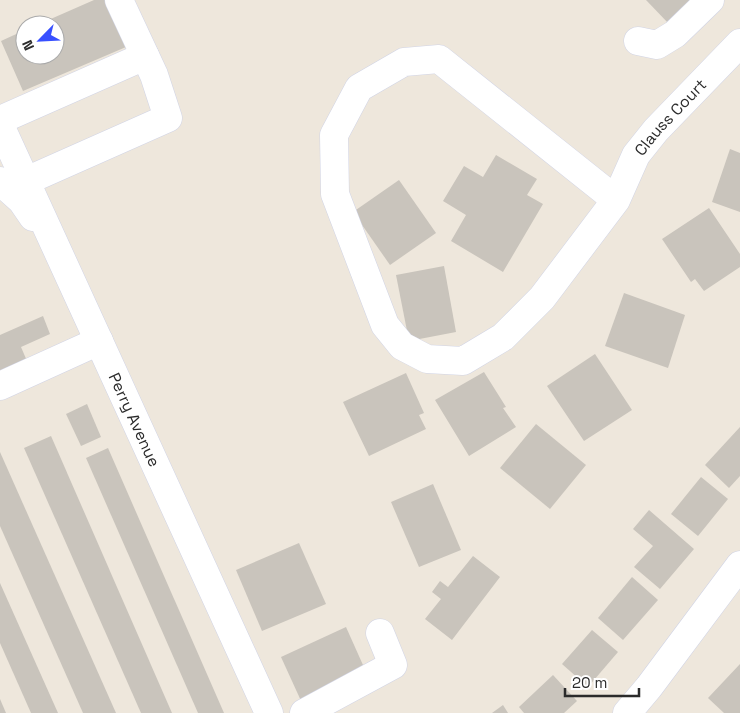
<svg xmlns="http://www.w3.org/2000/svg" width="740" height="713" font-family="'Space Grotesk',sans-serif">
  <style>
    .building { fill: #c9c4bc }
    .lines { fill: none; stroke-linecap: round; stroke-linejoin: round }
    .minor-casing { stroke: #d1d4e5; stroke-width: 29 }
    .minor { stroke: #fff; stroke-width: 28 }
    .labels { text-anchor: middle; stroke-width: 4; stroke-linejoin: round; paint-order: stroke }
    .street-label { font-size: 16px; fill: #2b2b2b; stroke: #fff }
  </style>
  <rect width="100%" height="100%" fill="#eee7dc"/>
  <g class="building">
    <path d="M94 0H105L126 47 23 91 1 41 25 30V55H55V25H37Z"/>
    <path d="M646 0H695L670 25Z"/>
    <path d="M730 149 740 153V212L712 202Z"/>
    <path d="M496 155 537 179 527 195 543 204 503 272 451 241 466 215 443 201 464 166 483 177Z"/>
    <path d="M399 180 436 233 390 265 353 212Z"/>
    <path d="M709 208 740 254V267L704 291 695 279 691 282 662 239Z"/>
    <path d="M444 266 456 332 409 341 396 275Z"/>
    <path d="M624 293 685 315 668 368 605 346Z"/>
    <path d="M43 316 50 334 21 347 30 368 0 381V335Z"/>
    <path d="M595 354 632 410 584 441 547 386Z"/>
    <path d="M484 372 506 407 503 408 516 427 469 456 435 400Z"/>
    <path d="M406 373 424 413 419 415 426 429 369 456 343 402Z"/>
    <path d="M87 404 101 437 81 446 66 414Z"/>
    <path d="M536 424 586 465 550 509 500 468Z"/>
    <path d="M740 427V476L729 488 705 465Z"/>
    <path d="M51 436 172 713H141L24 448Z"/>
    <path d="M108 448 224 713H198L86 458Z"/>
    <path d="M0 452 116 713H83L0 526Z"/>
    <path d="M701 477 728 499 698 536 671 514Z"/>
    <path d="M433 484 461 550 419 567 391 502Z"/>
    <path d="M649 510 694 549 660 589 634 567 653 546 633 529Z"/>
    <path d="M299 543 326 604 262 631 236 570Z"/>
    <path d="M473 556 500 577 452 640 425 619 441 599 432 592 440 581 448 587Z"/>
    <path d="M632 577 658 600 623 640 598 618Z"/>
    <path d="M0 583 58 713H31L0 643Z"/>
    <path d="M346 627 367 674 302 703 281 657Z"/>
    <path d="M592 630 618 652 588 687 562 664Z"/>
    <path d="M740 664V713H724L708 698Z"/>
    <path d="M553 675 577 701 564 713H524L519 707Z"/>
    <path d="M0 699 6 713H0Z"/>
    <path d="M503 705 508 713H492Z"/>
  </g>
  <g class="lines">
    <g class="minor-casing">
      <g id="minor">
        <path d="M638 41 657 45 675 34 710 0"/>
        <path d="M0 120 145 56"/>
        <path id="s1" d="M0 125 269 713"/>
        <path d="M0 181 22 201 33 217"/>
        <path d="M26 181 168 118 154 75 119 0"/>
        <path id="s2" d="M616 200 439 59 404 62 359 88 334 135 335 194 385 325 402 346 427 359 463 361 503 337 542 298 616 200 636 155 656 130 740 43"/>
        <path d="M0 386 99 341"/>
        <path d="M304 713 393 665 380 633"/>
        <path d="M627 713 649 687 740 565"/>
      </g>
    </g>
    <use href="#minor" class="minor"/>
  </g>
  <g class="labels">
    <g class="street-label">
      <text dy="6" stroke="none"><textPath href="#s2" startOffset="982">Clauss Court</textPath></text>
      <text dy="6" stroke="none"><textPath href="#s1" startOffset="324">Perry Avenue</textPath></text>
    </g>
  </g>
  <g transform="translate(40 40) rotate(246)"><circle r="24" fill="#ffffff" stroke="#aaaaaa"/>
  <path d="M0-4L9 19L0 12L-9 19Z" fill="#3850ff"/>
  <text y="-8" font-size="14" font-weight="bold" text-anchor="middle" fill="#2b2b2b">N</text>
  </g>
  <path d="M565 688v8h74v-8" fill="none" stroke="#2b2b2b" stroke-width="2.5"/>
  <text x="572" y="688" font-size="15" fill="#2b2b2b" stroke="#ffffff" stroke-width="4" paint-order="stroke">20 m</text>
</svg>
